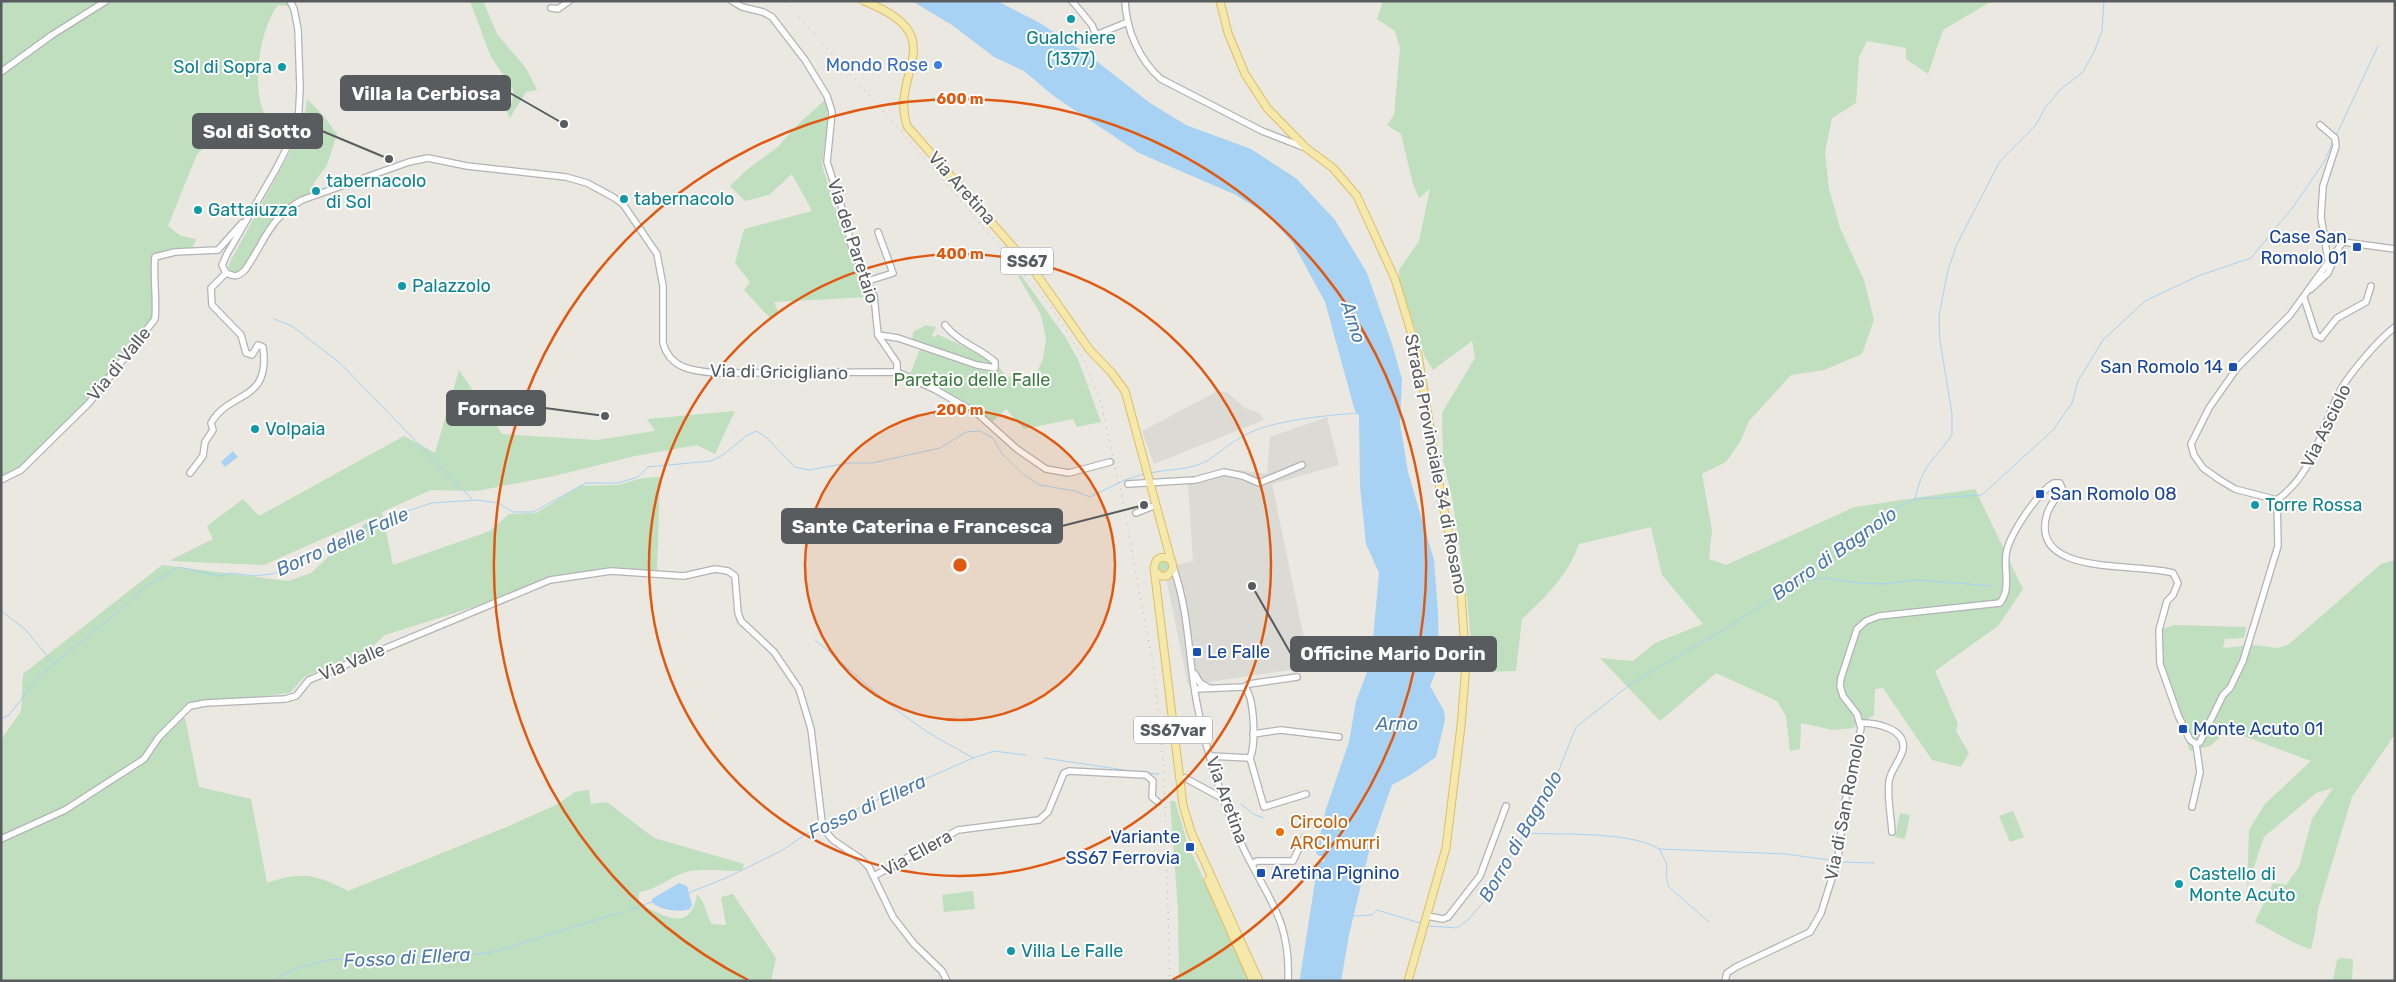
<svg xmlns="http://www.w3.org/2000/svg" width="2396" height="982" font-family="Rubik,sans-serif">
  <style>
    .industrial { fill: #dcdad5 }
    .green { fill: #bfdfbf }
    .water { fill: #a7d2f3 }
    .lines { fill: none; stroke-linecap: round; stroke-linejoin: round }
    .stream { stroke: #a7d2f3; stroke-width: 1 }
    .minor-casing { stroke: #b1b3b6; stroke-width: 8 }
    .major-casing { stroke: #debd65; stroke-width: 9 }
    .minor { stroke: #fff; stroke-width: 5.5 }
    .major { stroke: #f4e9ab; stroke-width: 7 }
    .rail { stroke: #afb0b0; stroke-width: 1; stroke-dasharray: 1 6; stroke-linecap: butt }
    .ring { fill: none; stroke: #e15910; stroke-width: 2.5 }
    .culture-dot { fill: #0f9aa8; stroke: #fff; stroke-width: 2 }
    .shop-dot { fill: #3f7fe0; stroke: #fff; stroke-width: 2 }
    .transit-dot { fill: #1a4fb4; stroke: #fff; stroke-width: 2 }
    .food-dot { fill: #e8710a; stroke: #fff; stroke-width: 2 }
    .labels { text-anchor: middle; stroke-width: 4; stroke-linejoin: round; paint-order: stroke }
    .shield { fill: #fff; stroke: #8b8d8f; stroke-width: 1 }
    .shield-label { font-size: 16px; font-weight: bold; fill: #595c5f }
    .culture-label { font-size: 18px; fill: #0d838f; stroke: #fff; text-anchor: start }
    .shop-label { font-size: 18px; fill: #366cbe; stroke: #fff; text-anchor: end }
    .street-label { font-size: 18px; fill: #595c5f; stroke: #fff }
    .transit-label { font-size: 18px; fill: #164399; stroke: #fff; text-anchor: start }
    .park-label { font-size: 18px; fill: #3d7a40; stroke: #fff }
    .food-label { font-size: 18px; fill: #c56008; stroke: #fff; text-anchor: start }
    .water-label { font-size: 19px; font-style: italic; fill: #4b79aa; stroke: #fff }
    .centre { fill: #e15910; stroke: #fff; stroke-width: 2.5 }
    .ring-label { font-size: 15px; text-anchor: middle; font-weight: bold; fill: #e15910; stroke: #fff; stroke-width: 4; stroke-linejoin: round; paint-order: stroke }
    .leader { fill: none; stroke: #595c5f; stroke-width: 2 }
    .callout-dot { fill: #595c5f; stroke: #fff; stroke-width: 2 }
    .callout { fill: #595c5f; stroke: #595c5f; stroke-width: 2 }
    .callout-label { font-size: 19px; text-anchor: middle; font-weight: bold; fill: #fff }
  </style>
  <rect width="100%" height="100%" fill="#eae8e0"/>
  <g class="industrial">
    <path d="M1218 391 1228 393 1245 408 1259 413 1264 420 1154 464 1142 431Z"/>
    <path d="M1327 417 1339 465 1272 484 1310 667 1188 685 1164 568 1193 561 1188 484 1238 470 1267 474 1270 437Z"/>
  </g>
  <g class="green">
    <path d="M1 1H290L293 7 278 5C262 26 255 69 259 95 260 104 264 112 267 121L239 148 215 139 197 154 168 226 181 236 196 239 191 251 155 257V319L89 403 21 470 1 480Z"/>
    <path d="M470 1H483L497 34 526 68 537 90 526 92 510 118 506 110C511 104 515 97 513 89L491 57Z"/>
    <path d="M1383 1H1992L1943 30 1928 74 1906 59V48L1867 41 1859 57 1856 103 1832 118 1825 152 1829 189 1840 228 1864 280 1874 320 1862 354 1824 370 1791 375 1749 421 1740 442 1726 462 1702 474 1712 530 1709 559 1726 565 1855 507 1975 489 2023 589 1998 626 1935 671 1958 724 1956 731 1969 753 1961 767 1932 760 1883 688 1875 689 1874 715 1853 728 1833 730 1801 723 1800 749 1790 751 1786 716 1777 701 1716 673 1660 721 1600 658 1633 661 1655 643 1703 624 1662 575 1651 527 1579 544C1568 575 1546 597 1522 619L1516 671 1484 672 1473 661 1467 598 1453 503 1443 459 1442 413 1475 358 1472 341 1433 370 1424 355 1399 280V270L1419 241 1430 189 1419 198 1413 184 1401 134 1387 125 1394 115 1400 48 1395 31 1377 19Z"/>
    <path d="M307 99 322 114 337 134 327 165 313 184 324 191C313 194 300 197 291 203 267 217 258 246 242 268L235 273 228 268 231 260 299 136 304 122Z"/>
    <path d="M826 99 828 119 822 165 851 258 870 297 774 302 779 313 770 318 744 290 750 282 735 263 744 229 812 211 792 174 769 195 745 201 730 186 749 168 778 147 796 126Z"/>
    <path d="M1021 275 1066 338 1079 362 1101 422 1077 427 1073 419 1024 429 1006 409 990 424 978 414 905 376 911 372 920 349 912 342 913 332 926 325 936 327 932 336 936 337 937 334 994 361 1006 376 1021 381H1030L1035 376 1043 359 1046 338 1041 315 1018 276Z"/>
    <path d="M459 370 502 434 597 440 655 431 647 419 735 411 715 454 697 445 635 456 554 476 477 491 431 490 382 512 393 565 490 531 509 514 536 513 580 486 617 485 643 478 660 477 657 572H584L385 635 370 649 304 677 290 693 187 705 175 718H185L199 787 251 799 267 883C302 871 315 874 348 891L509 826 558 804 575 792 589 790 591 804 607 802 654 838 744 864 742 871C727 871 700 868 686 872 669 877 657 890 639 892V903C663 916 691 934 697 894 706 903 705 913 712 924L726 925 721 897 733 894 776 958 771 981H1V740L21 711 23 674 162 565 288 581 311 573 372 517 264 565 169 561 213 539 207 526 243 499 259 516 404 436 435 453Z"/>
    <circle cx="1163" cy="566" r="6"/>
    <path d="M2395 560V734L2352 797 2318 909 2315 932 2311 949C2291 944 2274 930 2255 922L2273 883 2286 885 2299 867 2312 819 2333 788 2316 793 2264 837 2247 888 2249 830 2265 804 2311 761 2228 730 2210 746 2190 751 2160 664 2159 630 2174 625 2246 627 2244 638 2225 639 2223 648 2254 645 2278 648 2288 645 2381 564Z"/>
    <path d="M1170 801H1175L1188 845 1250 981H1179L1178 910Z"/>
    <path d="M2013 811 2024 837 2010 842 1999 816Z"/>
    <path d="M1900 813 1910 815 1905 839 1895 837Z"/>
    <path d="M973 891 975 909 944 912 942 895Z"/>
    <path d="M2341 958 2353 959 2352 981H2333L2337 960Z"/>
  </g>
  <g class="water">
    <path d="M912 1H997L1040 23 1090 56 1150 103 1186 125 1251 149 1297 179 1335 220 1367 273 1392 344 1402 379 1400 423 1408 472 1434 560 1438 611 1439 664 1430 686 1444 711 1445 720 1436 757 1412 774 1392 785 1370 847 1349 935 1341 981H1300V978L1318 862 1325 861 1324 856H1319L1316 853 1326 809 1349 742 1356 701 1371 662 1379 573 1366 544 1360 486 1359 415 1355 411 1325 302 1293 243 1268 215 1236 195 1139 153 1055 97 1024 71 994 57 952 25Z"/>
    <path d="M233 451 238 457 225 467 221 462Z"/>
    <path d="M679 883 687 886 692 905 690 909C680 913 659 910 652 902V899Z"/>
  </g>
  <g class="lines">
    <g class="stream">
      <path d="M1 6 9 1"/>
      <path d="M2336 136 2378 46"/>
      <path d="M274 319 292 326 340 363 472 499"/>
      <path d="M1150 473C1169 469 1190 470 1207 461 1221 452 1233 440 1249 433 1276 420 1329 415 1359 413"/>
      <path d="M1915 499C1923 463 1933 462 1952 435V414L1940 341 1939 316 1948 270 1957 244 2000 161 2036 125 2045 108 2061 89 2083 72 2094 52 2102 31 2104 1"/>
      <path d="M1800 581 1825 578 1858 583 1884 584 1916 580 1993 586"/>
      <path d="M1 611 25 629 53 663"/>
      <path d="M815 640C848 667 878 697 913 722 931 736 953 746 973 758"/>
      <path d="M1 719 9 715 39 676 119 611 143 588 179 567 219 576 232 573 254 576 272 574 299 563 376 521 432 503 477 500 498 503 513 512H533L586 483H618L638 477 648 467 711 461 723 455 746 436 756 431 765 436 795 467 809 470 849 463H872L940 448 966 432 980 431 993 438 1002 454 1024 475 1040 485 1075 491 1090 497 1125 480 1144 474"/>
      <path d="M1044 758 1138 772"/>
      <path d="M1147 773 1159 774"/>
      <path d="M1187 776 1203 784"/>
      <path d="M1241 804 1253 814 1264 818"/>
      <path d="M825 823 973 758 994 751 1026 755"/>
      <path d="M1288 823 1321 829"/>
      <path d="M1524 833C1559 835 1631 831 1659 849L1786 854 1836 861"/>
      <path d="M1659 849 1667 864 1666 876 1669 887 1709 922"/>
      <path d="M1840 862 1874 863"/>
      <path d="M688 893 726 878 781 851 821 824"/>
      <path d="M629 910 652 902"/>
      <path d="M1353 916 1372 915 1377 910 1420 923"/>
      <path d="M1429 926 1457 928 1468 920 1485 900 1553 785 1576 727 1632 683 1728 627 1799 581 1837 548 1881 516 1915 499 1982 495 2053 430 2072 403 2078 381 2103 340 2145 301 2198 276 2251 258 2293 207 2324 162 2333 142"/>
      <path d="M279 977 298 968 327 960 416 956 438 959 493 952 622 912"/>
    </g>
    <g class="minor-casing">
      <g id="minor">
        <path d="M290 1 294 9 298 29 300 88 298 126 276 169 227 254 222 265 226 273C235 277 238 277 245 270 266 240 268 219 302 200L409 162 428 158 467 166 566 177 587 183 613 197 623 204 657 254 663 286V343C670 369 693 371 716 373L897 372 936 390 978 414 1017 449 1046 469 1069 473 1110 462"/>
        <path d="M732 1 742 7 763 12 772 17 805 60 827 96 832 112 827 162 844 215 852 248 874 296 878 335 897 363V372"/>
        <path d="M1072 1 1092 25 1096 35 1128 22"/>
        <path d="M1125 1C1126 29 1139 60 1161 79L1262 131 1303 147"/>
        <path d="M551 8 558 9 569 1"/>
        <path d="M1 72 52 35 106 1"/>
        <path d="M2320 125 2335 138 2336 146 2323 186 2321 217 2328 260"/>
        <path d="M868 281 893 273 878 232"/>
        <path d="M2311 289 2328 273 2338 250"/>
        <path d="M2304 298 2316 335 2321 338 2337 318 2366 302 2371 286"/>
        <path d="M878 335 898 338 977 365 995 368V362C979 347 960 344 945 325"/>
        <path d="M190 473 203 456 205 442 213 430 211 423C230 390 271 403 263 347L258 345 252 355 246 353 241 335 212 305 211 288 226 273"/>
        <path d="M1 480 21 470 89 403 155 319C157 298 153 278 155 257L175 252 218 250 242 223"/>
        <path d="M1128 484 1195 480 1224 472 1243 476 1259 483 1302 465"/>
        <path d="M2277 500 2235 489 2220 480 2203 468 2194 455 2191 444 2209 408 2237 368 2290 315 2343 242 2395 249"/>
        <path d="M2277 500C2313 474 2320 433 2338 395 2346 377 2379 339 2395 327"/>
        <path d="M1136 513 1156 505"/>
        <path d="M1173 567C1190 613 1188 662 1198 709 1207 755 1222 800 1241 843 1265 896 1291 917 1288 981"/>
        <path d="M1195 674 1200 683 1209 688"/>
        <path d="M1244 687C1255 695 1256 746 1250 758L1264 807 1306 794"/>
        <path d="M1195 689 1244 687 1249 684 1297 677"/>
        <path d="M1861 723C1875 723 1906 728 1903 749 1901 760 1891 769 1889 781 1887 797 1891 816 1892 832"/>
        <path d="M1253 734 1281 730 1339 737"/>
        <path d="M2196 744 2200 742 2223 695 2230 688 2243 661 2278 546 2277 500"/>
        <path d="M1210 756 1250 758"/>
        <path d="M1185 778 1222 798"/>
        <path d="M2192 807 2200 772 2196 744"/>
        <path d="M1 839 65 810 144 759 159 737 190 706 206 703 285 699 296 696 309 680 550 580 611 571 684 576 715 569 728 571 735 576 738 613 741 621 774 652 799 689 811 729 822 822 827 833 833 840 861 859 869 867 893 917 914 944 942 971 947 981"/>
        <path d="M1252 864 1257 861H1293L1304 838"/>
        <path d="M874 876 958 830 1039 820 1048 812 1064 773 1069 771 1146 775 1153 781 1152 797 1158 802"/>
        <path d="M1427 916 1443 919 1448 917 1480 876 1506 806"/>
        <path d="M1725 981 1727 973 1736 967 1810 932 1821 913 1838 859 1844 807 1861 728 1857 714 1843 696 1840 686 1841 678 1857 629 1866 621 1879 616 2000 603C2011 589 2004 572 2006 555 2008 536 2038 492 2054 483H2060L2062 488C2058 497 2050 504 2047 514 2028 578 2139 562 2173 573L2178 583 2173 595 2167 601 2159 630 2160 664 2178 715 2190 740 2196 744"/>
      </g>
    </g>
    <g class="major-casing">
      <g id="major">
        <path d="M864 1C955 37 889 71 907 126L1035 272 1089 349 1111 372 1125 391 1171 560"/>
        <path d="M1220 1 1228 33 1245 74 1267 108 1305 147 1333 168 1357 196 1395 279 1418 355 1441 495 1461 594 1466 665 1461 726 1446 848 1408 981"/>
        <path d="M1155 571 1160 576H1167L1173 569 1172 562C1167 556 1161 556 1156 561L1154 568 1183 805 1191 832 1259 981"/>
        <path d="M1208 880 1253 981"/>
      </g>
    </g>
    <use href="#minor" class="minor"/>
    <use href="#major" class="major"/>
    <path class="rail" d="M785 1 900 130 1049 304 1084 359 1101 403 1121 492 1154 671 1164 771 1170 981"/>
  </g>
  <circle cx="960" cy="565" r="155" fill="#e15910" fill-opacity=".12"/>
  <g class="ring">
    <circle cx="960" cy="565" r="155"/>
    <circle cx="960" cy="565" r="311"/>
    <path d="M748 980A466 466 0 1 1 1172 980"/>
  </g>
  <g class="culture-dot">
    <circle cx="1071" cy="19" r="5"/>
    <circle cx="282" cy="67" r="5"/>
    <circle cx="316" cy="191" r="5"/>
    <circle cx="624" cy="199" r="5"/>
    <circle cx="198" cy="210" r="5"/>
    <circle cx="402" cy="286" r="5"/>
    <circle cx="255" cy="429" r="5"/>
    <circle cx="2255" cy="505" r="5"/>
    <circle cx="2179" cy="884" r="5"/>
    <circle cx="1011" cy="951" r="5"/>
  </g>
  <circle class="shop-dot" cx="938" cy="65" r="5"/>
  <g class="transit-dot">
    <rect x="2352" y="242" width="10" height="10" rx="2.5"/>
    <rect x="2228" y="362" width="10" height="10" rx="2.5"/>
    <rect x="2035" y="489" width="10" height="10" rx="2.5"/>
    <rect x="1192" y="647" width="10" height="10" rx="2.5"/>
    <rect x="2178" y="724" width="10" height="10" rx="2.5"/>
    <rect x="1185" y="842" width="10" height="10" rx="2.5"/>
    <rect x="1256" y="868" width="10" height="10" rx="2.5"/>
  </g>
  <circle class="food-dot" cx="1280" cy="832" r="5"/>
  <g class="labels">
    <g class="shield">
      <rect x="1001" y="247.5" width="52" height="27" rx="4"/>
      <rect x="1134" y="716.5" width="78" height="27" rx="4"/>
    </g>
    <g class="shield-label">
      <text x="1027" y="267">SS67</text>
      <text x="1173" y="736">SS67var</text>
    </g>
    <g class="culture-label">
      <text x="1071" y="44" text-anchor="middle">Gualchiere<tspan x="1071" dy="21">(1377)</tspan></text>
      <text x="272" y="73" text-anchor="end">Sol di Sopra</text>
      <text x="326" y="187">tabernacolo<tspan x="326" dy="21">di Sol</tspan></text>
      <text x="634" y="205">tabernacolo</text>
      <text x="208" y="216">Gattaiuzza</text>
      <text x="412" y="292">Palazzolo</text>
      <text x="265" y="435">Volpaia</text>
      <text x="2265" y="511">Torre Rossa</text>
      <text x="2189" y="880">Castello di<tspan x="2189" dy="21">Monte Acuto</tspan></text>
      <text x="1021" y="957">Villa Le Falle</text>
    </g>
    <g class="shop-label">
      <text x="928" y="71">Mondo Rose</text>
    </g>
    <g class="street-label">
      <text transform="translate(962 188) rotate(48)" y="6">Via Aretina</text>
      <text transform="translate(853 241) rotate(72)" y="6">Via del Paretaio</text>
      <text transform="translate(119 364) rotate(-51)" y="6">Via di Valle</text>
      <text transform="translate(779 372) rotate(1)" y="6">Via di Gricigliano</text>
      <text transform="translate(2326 426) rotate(-64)" y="6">Via Asciolo</text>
      <text transform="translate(1436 464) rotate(79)" y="6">Strada Provinciale 34 di Rosano</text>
      <text transform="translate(352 662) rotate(-23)" y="6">Via Valle</text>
      <text transform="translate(1227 800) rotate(70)" y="6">Via Aretina</text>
      <text transform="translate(1845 807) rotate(-79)" y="6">Via di San Romolo</text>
      <text transform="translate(917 853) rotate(-29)" y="6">Via Ellera</text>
    </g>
    <g class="transit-label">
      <text x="2347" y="243" text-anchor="end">Case San<tspan x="2347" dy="21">Romolo 01</tspan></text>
      <text x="2223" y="373" text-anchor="end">San Romolo 14</text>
      <text x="2050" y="500">San Romolo 08</text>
      <text x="1207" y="658">Le Falle</text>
      <text x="2193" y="735">Monte Acuto 01</text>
      <text x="1180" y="843" text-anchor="end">Variante<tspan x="1180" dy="21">SS67 Ferrovia</tspan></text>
      <text x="1271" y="879">Aretina Pignino</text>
    </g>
    <g class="park-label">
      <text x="972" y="386">Paretaio delle Falle</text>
    </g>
    <g class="food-label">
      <text x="1290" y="828">Circolo<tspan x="1290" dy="21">ARCI murri</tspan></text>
    </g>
    <g class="water-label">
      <text transform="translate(1354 322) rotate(72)" y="7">Arno</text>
      <text transform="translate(342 541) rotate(-24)" y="7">Borro delle Falle</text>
      <text transform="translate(1834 553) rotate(-35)" y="7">Borro di Bagnolo</text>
      <text x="1397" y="730">Arno</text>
      <text transform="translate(867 806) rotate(-25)" y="7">Fosso di Ellera</text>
      <text transform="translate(1520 836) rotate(-60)" y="7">Borro di Bagnolo</text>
      <text transform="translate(407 957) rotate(-3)" y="7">Fosso di Ellera</text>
    </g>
  </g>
  <circle cx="960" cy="565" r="8" class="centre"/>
  <g class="ring-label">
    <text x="960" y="104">600 m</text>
    <text x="960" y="259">400 m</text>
    <text x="960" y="415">200 m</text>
  </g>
  <path class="leader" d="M564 124L510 93M389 159L322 131M605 416L545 408M1144 505L1062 526M1252 586L1291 654"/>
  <g class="callout-dot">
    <circle cx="564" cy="124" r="5"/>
    <circle cx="389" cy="159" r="5"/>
    <circle cx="605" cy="416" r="5"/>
    <circle cx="1144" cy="505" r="5"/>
    <circle cx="1252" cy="586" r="5"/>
  </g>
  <g class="callout">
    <rect x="341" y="76" width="169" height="34" rx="5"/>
    <rect x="193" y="114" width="129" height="34" rx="5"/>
    <rect x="447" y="391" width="98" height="34" rx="5"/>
    <rect x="782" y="509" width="280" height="34" rx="5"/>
    <rect x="1291" y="637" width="205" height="34" rx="5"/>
  </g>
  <g class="callout-label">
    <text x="426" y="100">Villa la Cerbiosa</text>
    <text x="257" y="138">Sol di Sotto</text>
    <text x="496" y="415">Fornace</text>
    <text x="922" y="533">Sante Caterina e Francesca</text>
    <text x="1393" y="660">Officine Mario Dorin</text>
  </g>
  <rect width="2396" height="982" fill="none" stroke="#595c5f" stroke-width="5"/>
</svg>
